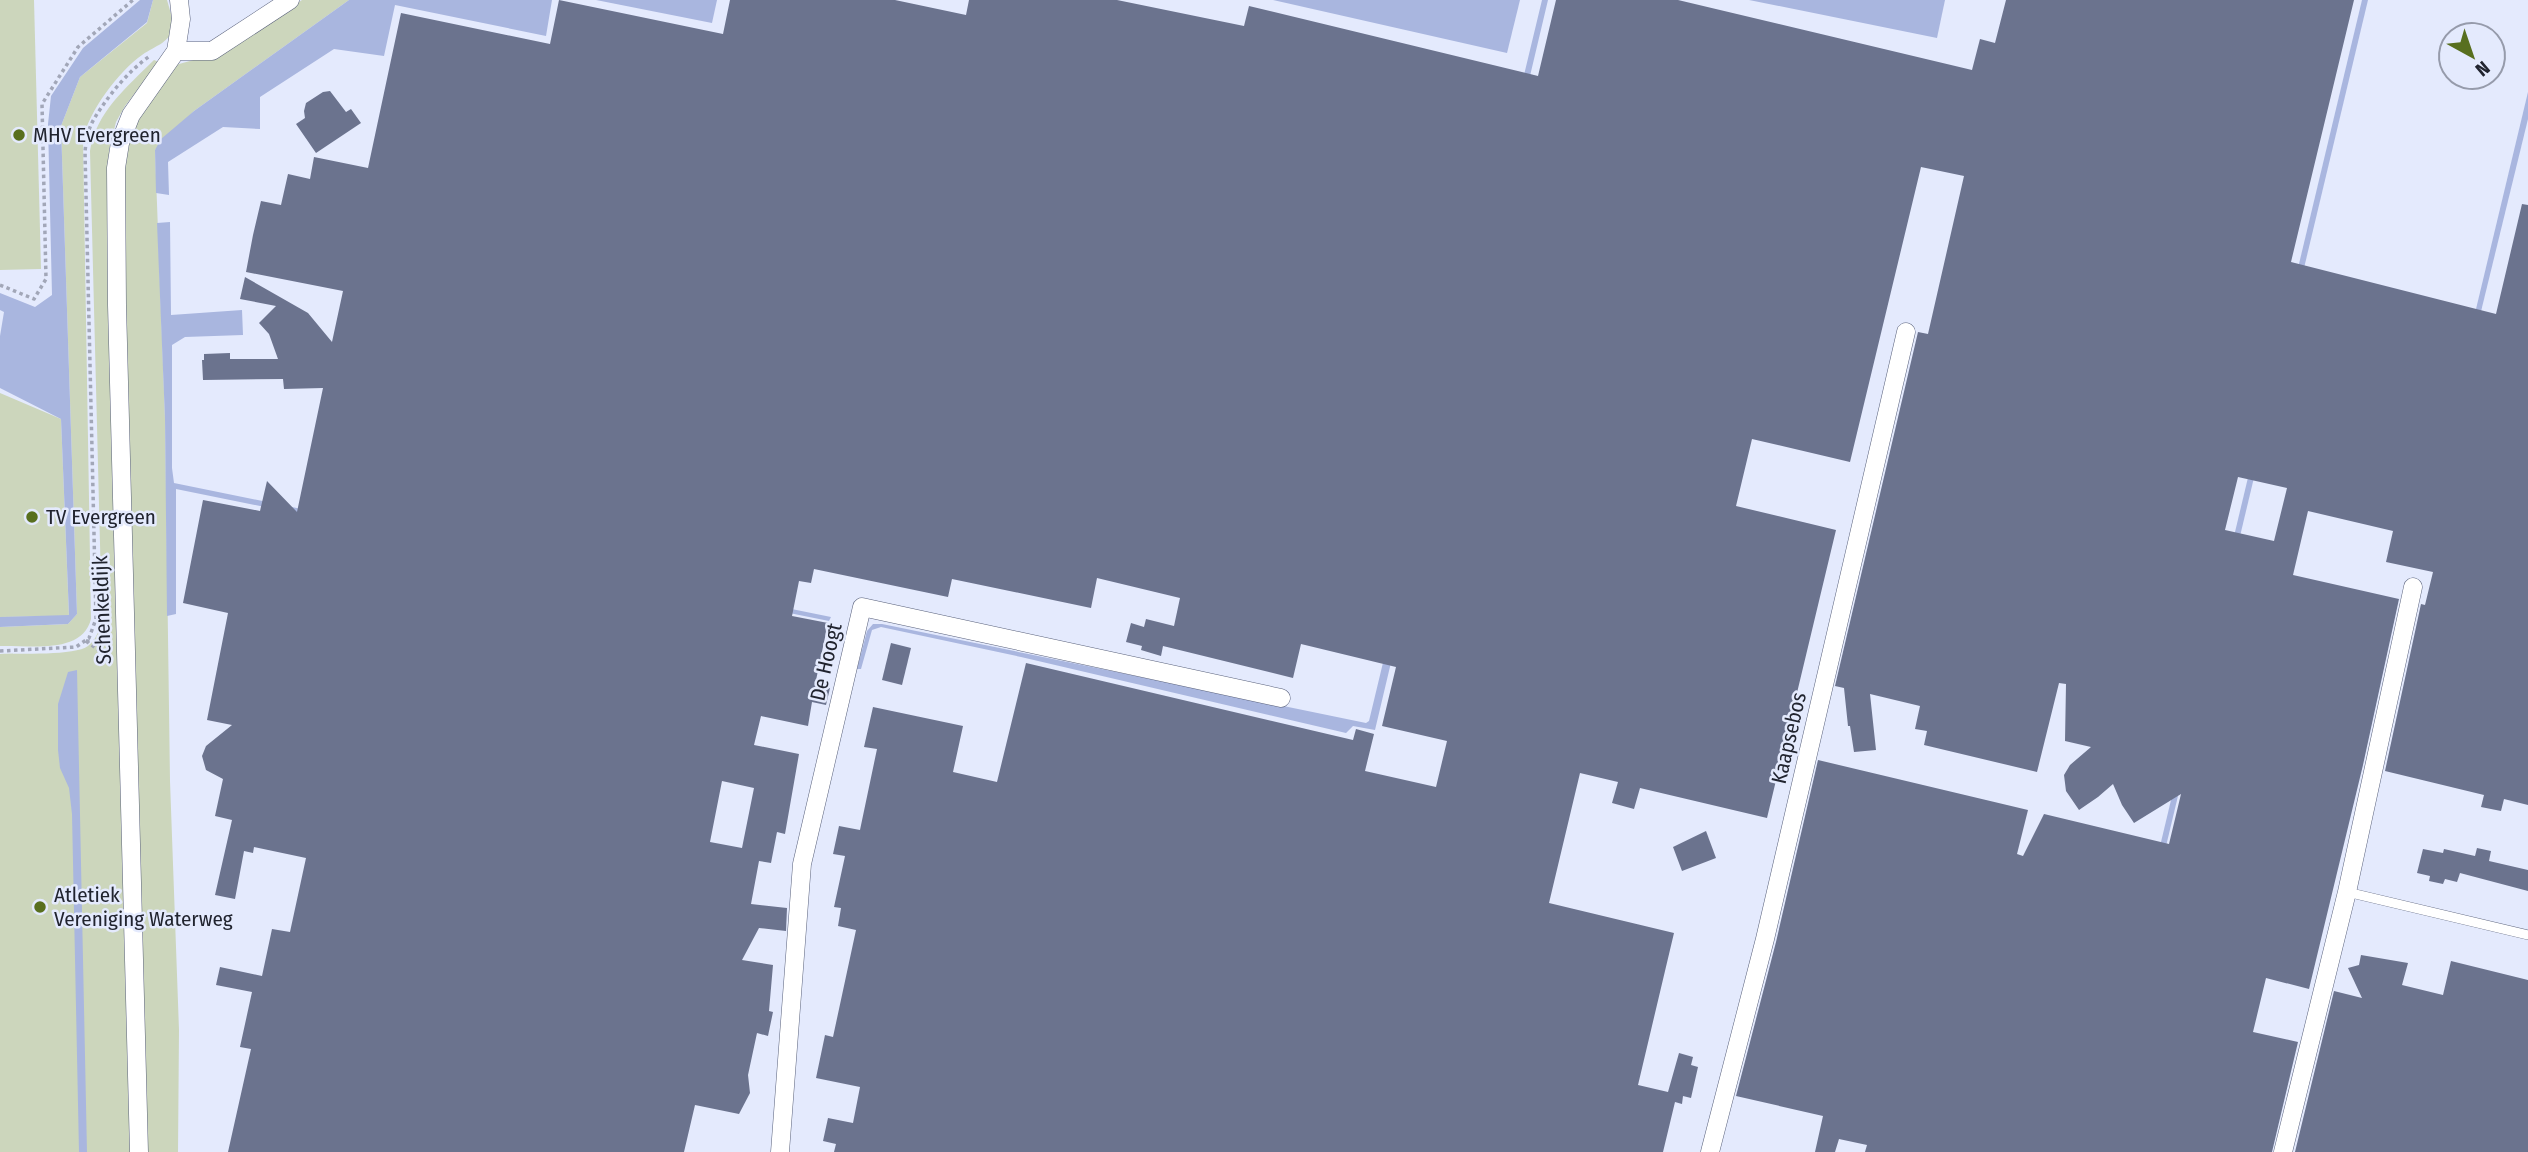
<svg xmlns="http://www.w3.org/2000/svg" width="2528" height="1152" font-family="'Fira Sans Condensed',sans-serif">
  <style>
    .green { fill: #ccd6bc }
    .water { fill: #a9b6df }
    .building { fill: #6b738e; fill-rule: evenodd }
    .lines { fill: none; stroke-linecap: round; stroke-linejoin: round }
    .service-casing { stroke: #59617b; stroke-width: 10 }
    .minor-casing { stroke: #59617b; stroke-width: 19 }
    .path { stroke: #a2a7b8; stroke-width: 3.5; stroke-dasharray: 3.5 3.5; stroke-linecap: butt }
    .service { stroke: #fff; stroke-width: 9 }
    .minor { stroke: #fff; stroke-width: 18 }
    .poi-dot { fill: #586f1f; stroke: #e4eafd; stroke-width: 2.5 }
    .labels { text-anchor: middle; stroke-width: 5; stroke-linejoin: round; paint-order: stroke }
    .poi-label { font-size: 21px; fill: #21242f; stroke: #e4eafd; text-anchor: start }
    .street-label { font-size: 21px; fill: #21242f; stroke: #e4eafd }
  </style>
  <rect width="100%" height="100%" fill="#e4eafd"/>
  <g class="green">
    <path d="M0 0H34L41 269 0 270Z"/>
    <path d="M153 0H167L175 28C164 46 158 44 142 55 119 71 89 111 83 139L91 619C82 655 29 645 0 646V627L68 624 77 614 61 126 80 77 147 23Z"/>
    <path d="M302 0H349L194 111 155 150 165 419 170 781 179 1030 178 1152H144L120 172 132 124 172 66 222 52Z"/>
    <path d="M154 60 159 62 125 106 116 122 109 150 134 1009 135 1152H0V654C20 653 75 656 88 646 96 640 99 630 102 622L90 151C96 112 127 87 154 60Z"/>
    <path d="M0 393 61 419 69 616 0 617Z"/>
  </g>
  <g class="water">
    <path d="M140 0H153L147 22 80 77 61 126 77 614 68 624 0 627V617L69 615 61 419 0 388V336L4 312 0 310V293L35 307 52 295 48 124 51 96 83 48Z"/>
    <path d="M349 0H552L546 36 395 5 384 56 334 49 260 97V129L223 127 168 162 169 195 156 193 155 150 161 139 194 111Z"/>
    <path d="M596 0H717L712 23Z"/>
    <path d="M1273 0H1520L1507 53Z"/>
    <path d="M1542 0H1548L1375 730 1353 726 1346 733 1021 657 881 627 872 630 861 669H857L867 631 873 624H882L1366 723 1369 721Z"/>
    <path d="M1749 0H1945L1937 38Z"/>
    <path d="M2362 0H2368L2093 1152H2087Z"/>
    <path d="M2528 92V119L2423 549 2419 547Z"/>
    <path d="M170 222 171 315 242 310 243 335 185 337 172 345V468L174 483 831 617 829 621 176 489V614L167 616 165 419 157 223Z"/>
    <path d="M77 670 87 1152H79L72 814 69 788 60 768 58 750V704L68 672Z"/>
  </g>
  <g class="building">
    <path d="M559 0 723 34 730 0H895L966 15 969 0H1117L1244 26 1249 6 1538 76 1556 0H1678L1972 70 1980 39 1995 43 2006 0H2354L2291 262 2496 314 2522 204 2528 205V805L2504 799 2501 811 2481 807 2484 795 2385 771 2421 604 2425 605 2433 572 2386 562 2393 531 2308 511 2293 575 2399 599 2363 765 2309 989 2266 978 2253 1032 2298 1042 2272 1152H1865L1867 1145 1839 1139 1835 1152H1815L1823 1116 1736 1096 1776 942 1818 760 2028 810 2017 854 2023 856 2044 814 2169 844 2181 794 2134 823 2122 805 2113 784 2098 797 2079 810 2066 791 2064 775 2070 765 2091 747 2065 741 2066 684 2059 683 2037 772 1924 745 1927 731 1915 729 1920 706 1870 694 1876 750 1854 752 1850 726H1848L1844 688 1835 686 1918 332 1928 334 1964 176 1921 167 1850 462 1752 439 1736 506 1836 530 1767 818 1640 788 1634 809 1612 803 1618 782 1580 773 1549 903 1674 933 1638 1085 1668 1092 1679 1053 1693 1057 1691 1065 1698 1067 1691 1098 1683 1096 1682 1104 1675 1102 1663 1152H834L836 1144 823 1141 828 1118 853 1123 860 1087 816 1078 825 1035 833 1037 856 930 838 926 841 908 834 907 845 856 833 854 839 826 860 830 877 749 864 747 873 707 963 726 953 772 997 782 1026 663 1353 740 1356 729 1374 734 1365 771 1436 787 1447 741 1382 726 1396 667 1301 644 1293 678 1163 646 1161 656 1141 650 1142 646 1126 642 1131 623 1144 627 1146 619 1174 626 1180 598 1097 578 1091 608 952 579 948 597 814 569 811 583 799 581 792 616 828 623 815 685 830 688 826 705 812 702 808 726 761 716 754 745 799 754 785 834 777 832 771 863 759 861 751 904 787 908 786 931 759 928 742 960 773 965 769 1011 773 1012 768 1036 757 1033 748 1075 750 1093 739 1114 695 1105 684 1152H228L251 1049 240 1047 252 992 216 985 220 967 262 976 272 929 290 932 306 858 254 847 253 853 244 851 235 899 215 895 232 820 215 816 223 779 206 770 202 756 206 746 232 725 207 720 228 613 183 603 203 500 260 511 267 481 297 512 323 388 284 389 283 379 203 380 202 360H204V354L230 353V359H278L269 334 259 323 276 306 240 299 245 277 308 313 332 342 343 291 246 272 253 235 261 201 281 205 288 174 310 179 314 157 368 168 401 13 550 44ZM2238 477 2287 488 2274 541 2225 530ZM722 781 754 788 742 848 710 842Z"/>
    <path d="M330 91 346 112 351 109 361 123 316 153 296 124 305 118 304 111 306 103 323 92Z"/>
    <path d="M891 643 911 648 902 685 882 680Z"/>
    <path d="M1706 831 1716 858 1682 871 1673 847Z"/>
    <path d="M2477 848 2491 851 2489 861 2528 870V891L2460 873 2457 882 2445 879 2443 884 2429 881 2430 876 2417 873 2423 849 2443 853 2444 849 2475 856Z"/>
    <path d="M2361 955 2408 963 2402 985 2443 995 2451 961 2528 980V1152H2295L2334 991 2362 998 2348 968 2359 965Z"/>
  </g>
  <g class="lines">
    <g class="service-casing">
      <path id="service" d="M2347 892 2528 935"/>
    </g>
    <g class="minor-casing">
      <g id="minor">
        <path d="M176 51H212L290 0"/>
        <path d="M139 1152 117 305 116 168 120 143 131 115 176 51 181 19 179 0"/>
        <path d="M780 1152 802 864 862 607 1281 698"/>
        <path d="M1710 1152 1765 939 1906 332"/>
        <path d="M2283 1152 2347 892 2413 587"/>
      </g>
    </g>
    <g class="path">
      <path d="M0 285 34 299 46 279 42 104 78 47 133 0"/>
      <path d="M86 641 108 657"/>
      <path d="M86 641 110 642"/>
      <path d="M0 651 76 647 89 638 96 619 85 152C86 141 88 129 94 119 107 97 129 70 150 56"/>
    </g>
    <use href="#service" class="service"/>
    <use href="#minor" class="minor"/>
  </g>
  <g class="poi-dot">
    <circle cx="19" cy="135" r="7"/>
    <circle cx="32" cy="517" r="7"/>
    <circle cx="40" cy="907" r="7"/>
  </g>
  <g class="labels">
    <g class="poi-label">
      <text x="33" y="142">MHV Evergreen</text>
      <text x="46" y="524">TV Evergreen</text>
      <text x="54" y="902">Atletiek<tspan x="54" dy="24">Vereniging Waterweg</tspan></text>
    </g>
    <g class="street-label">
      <text transform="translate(102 610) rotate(-92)" y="7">Schenkeldijk</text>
      <text transform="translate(826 662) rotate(-77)" y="7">De Hoogt</text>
      <text transform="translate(1789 738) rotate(-77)" y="7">Kaapsebos</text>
    </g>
  </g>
  <g transform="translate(2472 56) rotate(140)"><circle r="33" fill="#e4eafd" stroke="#969bab" stroke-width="2"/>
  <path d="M0-5L12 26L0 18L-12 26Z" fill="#586f1f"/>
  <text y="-10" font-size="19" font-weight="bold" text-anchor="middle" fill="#21242f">N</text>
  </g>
</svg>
